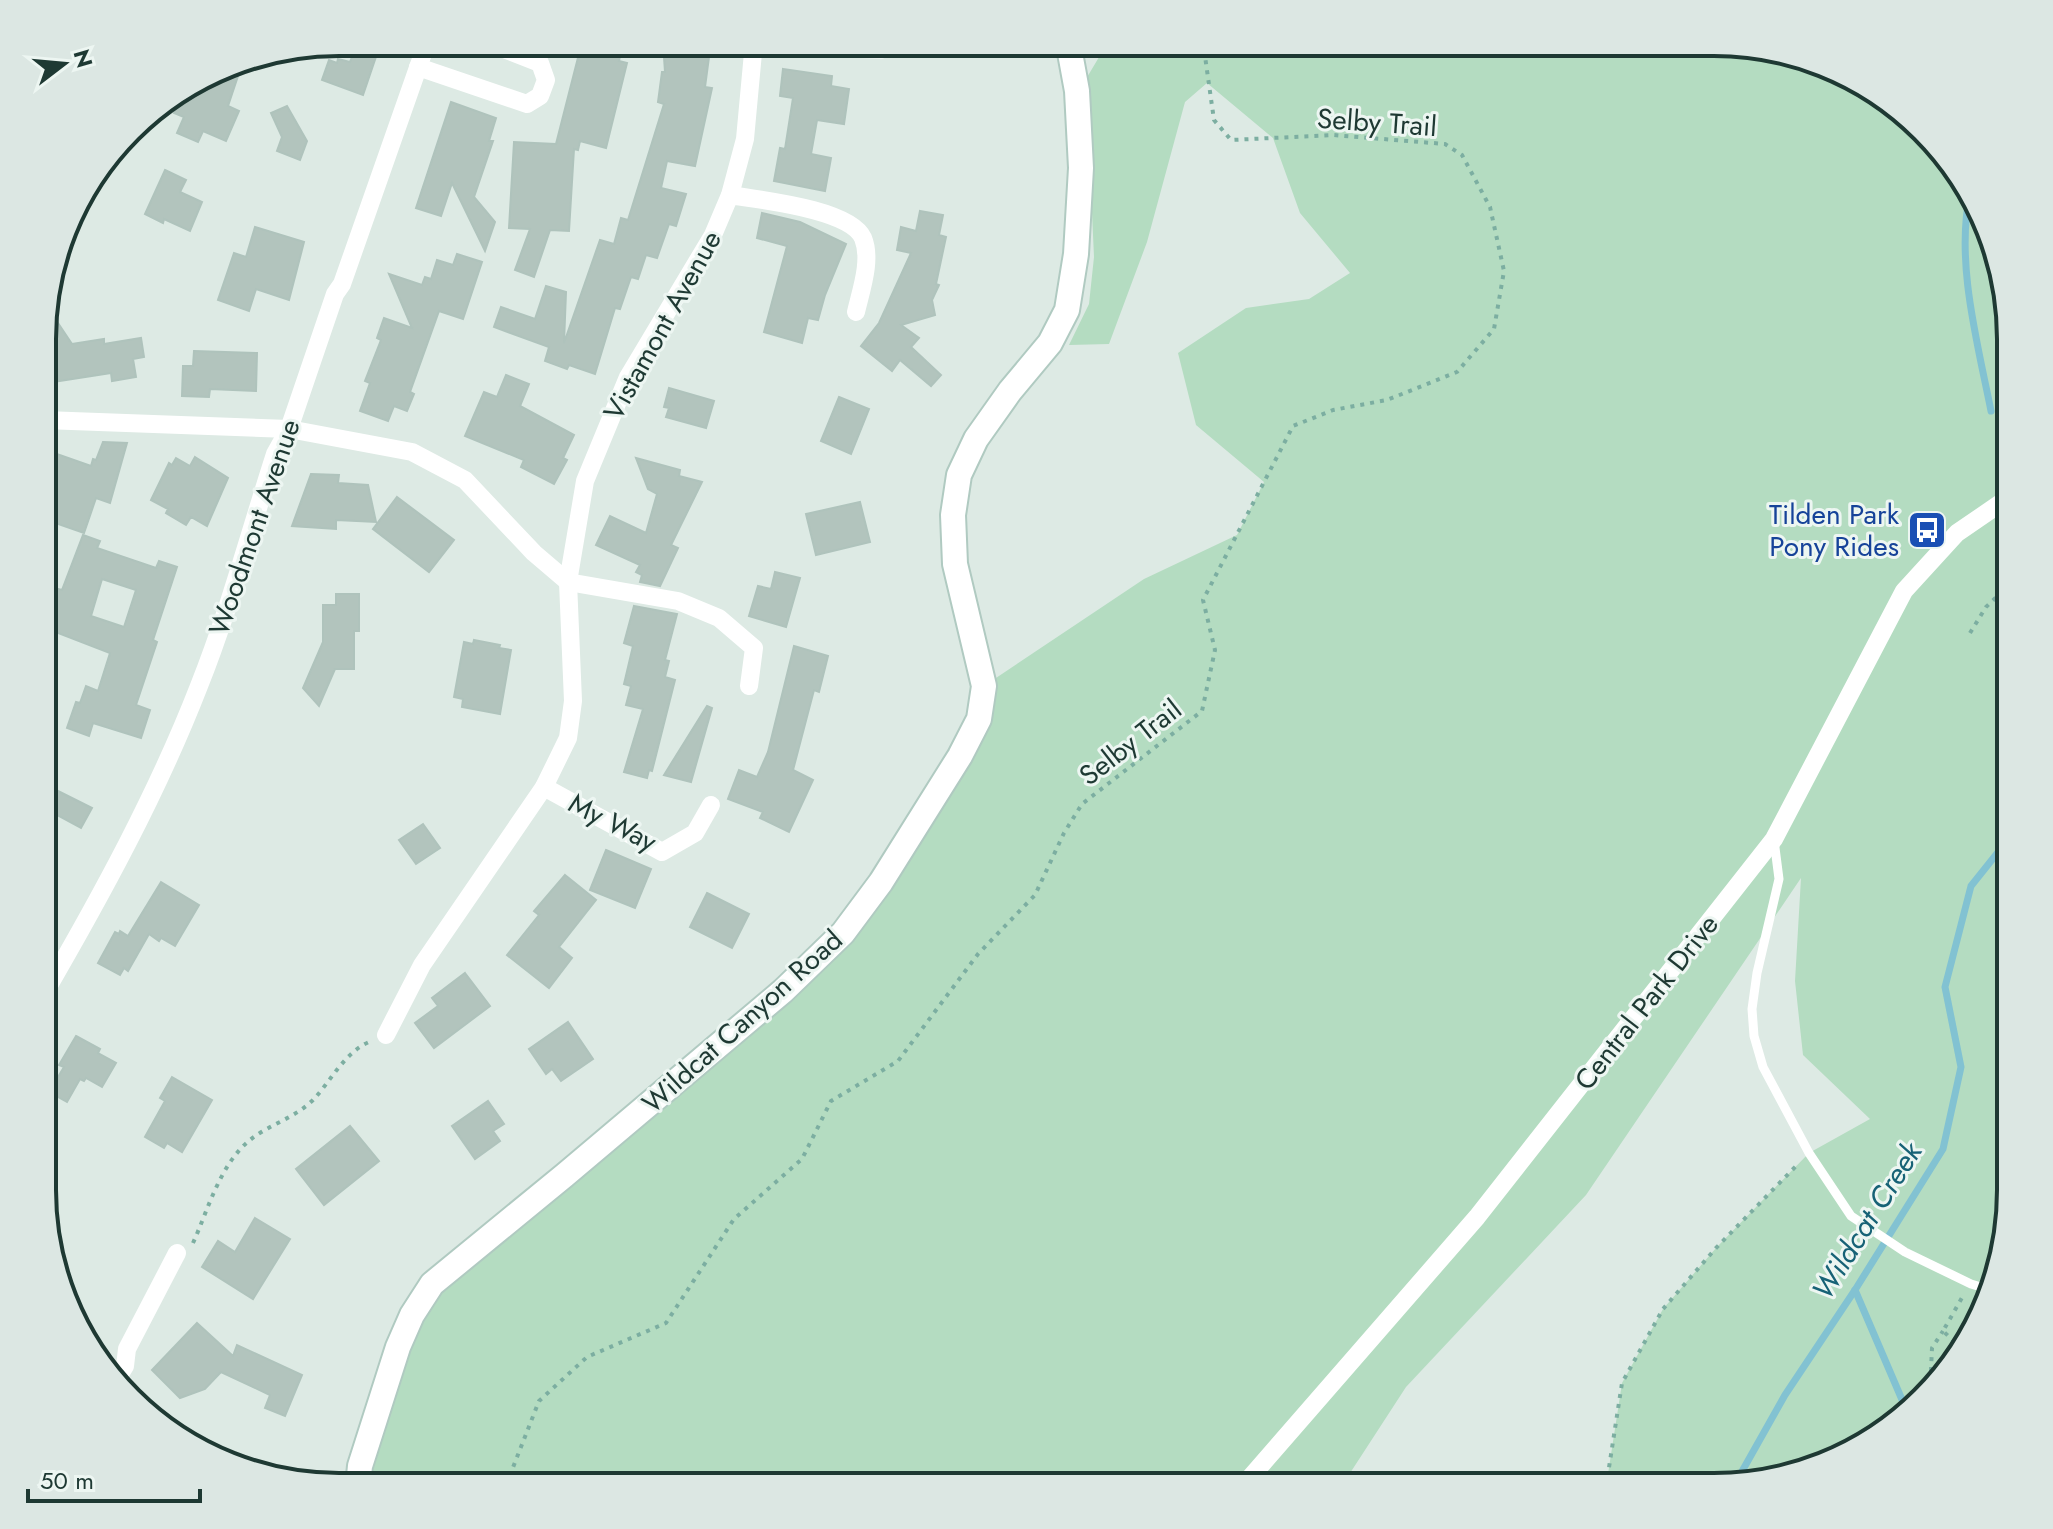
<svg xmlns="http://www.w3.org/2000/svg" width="2053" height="1529" font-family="Jost,sans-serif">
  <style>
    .green { fill: #b4dcc1 }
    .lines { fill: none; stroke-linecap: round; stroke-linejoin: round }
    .stream { stroke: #82c2d2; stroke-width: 7 }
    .building { fill: #b2c4bd; stroke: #afc3bc; stroke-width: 2; fill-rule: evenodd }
    .secondary-casing { stroke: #b0cac1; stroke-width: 28 }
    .path { stroke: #7caea1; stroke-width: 4; stroke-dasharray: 4 6; stroke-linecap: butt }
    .lane { stroke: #fff; stroke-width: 9 }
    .street { stroke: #fff; stroke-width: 18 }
    .secondary { stroke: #fff; stroke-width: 24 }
    .labels { text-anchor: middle; stroke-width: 6; stroke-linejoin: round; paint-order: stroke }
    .street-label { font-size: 28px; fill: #1e3933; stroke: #edf6f2 }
    .transit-label { font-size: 28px; fill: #164399; stroke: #edf6f2; text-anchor: end }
    .water-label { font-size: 30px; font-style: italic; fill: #176276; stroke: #edf6f2 }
    .rim { fill: none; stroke: #1e3933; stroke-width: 4 }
  </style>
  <rect width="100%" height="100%" fill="#ddeae4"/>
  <path class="green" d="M1108 42 1733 43 1827 64 1909 116 1981 208 2011 339 2010 1210 1988 1304 1937 1385 1845 1457 1714 1487H1606L1622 1383 1663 1309 1716 1248 1809 1153 1870 1119 1803 1055 1795 981 1801 878 1586 1195 1406 1387 1341 1487 389 1486 363 1468 412 1315 783 991 881 882 984 686 1144 579 1237 535 1264 482 1196 425 1178 353 1246 308 1309 299 1350 273 1300 213 1273 138 1207 83 1185 102 1147 242 1109 344 1069 345 1089 304 1094 257 1086 79Z"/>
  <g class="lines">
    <g class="stream">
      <path d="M1970 194C1955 261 1978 345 1991 411"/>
      <path d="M1855 1290 1906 1409"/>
      <path d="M1736 1482 1785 1395 1855 1290 1943 1149 1961 1067 1945 987 1971 886 2011 836"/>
    </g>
  </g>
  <g class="building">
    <path d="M362 42H381L363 95 322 80 329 60 337 63 338 59 350 62 355 49 359 51Z"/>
    <path d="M582 42H620L619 46H622L619 61 627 63 606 148 580 141 578 150 574 149 569 231 550 230 534 277 515 270 530 229 509 228 514 142 556 144Z"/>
    <path d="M663 42H711L705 87 712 88 695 166 667 161 661 188 686 194 676 226 669 224 657 258 646 255 638 279 631 277 620 309 615 308 595 374 569 365 567 369 545 361 549 347 494 327 501 307 535 319 546 286 566 292 564 343 600 240 614 244 621 218 628 220 664 104 658 102 662 72H665Z"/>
    <path d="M244 58 228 106 239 111 226 141 203 131 198 142 177 133 184 117 174 113 183 93Z"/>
    <path d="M783 69 832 76 831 86 849 89 844 124 817 120 811 154 831 158 825 191 774 181 780 148 785 149 793 98 780 96Z"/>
    <path d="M451 102 496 118 489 141H493L474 197 495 222 485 251 452 183 441 216 416 208Z"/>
    <path d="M287 106 307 141 300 160 277 151 282 137 271 113Z"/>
    <path d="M165 170 186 180 180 192 202 202 190 231 164 219 163 223 145 214Z"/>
    <path d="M920 211 943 215 939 235 946 237 936 284 939 285 932 300 935 315 901 325 919 338 911 347 941 375 931 386 900 360 892 371 861 346 879 323 911 253 897 250 901 227 916 231Z"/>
    <path d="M762 213 800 222 846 244 825 295 818 320 808 318 802 343 764 332 787 246 757 238Z"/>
    <path d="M255 227 304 242 289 300 256 289 249 311 218 300 234 253 246 257Z"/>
    <path d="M457 254 482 262 463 319 439 311 410 392 414 394 407 411 394 406 388 421 360 411 370 383 365 381 381 340 377 338 384 318 412 328 389 274 422 285 425 277 431 279 437 260 453 265Z"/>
    <path d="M46 305 72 344 104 339V344L141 338 144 357 133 359 136 377 112 381 111 373 59 381Z"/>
    <path d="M194 351 257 353 256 391 210 389 209 397 182 396 183 366H193Z"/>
    <path d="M506 375 529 384 520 406 574 435 563 458 567 460 554 484 521 467 524 460 465 436 484 392 497 397Z"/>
    <path d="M669 388 714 401 706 428 666 417 669 408 664 407Z"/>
    <path d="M839 397 869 409 851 454 821 441Z"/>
    <path d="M103 442 127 443 110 503 96 498 84 533 44 519V493L57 454 91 466 93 459 96 460Z"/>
    <path d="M195 457 228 478 207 526 191 517 186 525 166 513 168 509 151 500 169 463 172 465 176 458 190 466Z"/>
    <path d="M636 458 680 470 679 476 702 482 671 545 678 548 660 586 640 582 642 575 636 572 640 565 596 545 610 516 646 533 657 494 648 489Z"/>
    <path d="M311 474 339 475 338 483 368 485 376 522 336 520V529L292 526Z"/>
    <path d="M397 497 454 540 429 572 373 529Z"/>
    <path d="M860 502 870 542 816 555 806 514Z"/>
    <path d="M83 535 100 541 97 548 156 568 159 561 177 567 153 640 157 642 136 705 150 710 141 738 93 723 89 736 67 728 76 702 80 703 86 686 98 691 110 653 45 628 58 589 62 590ZM102 579 136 590 124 627 91 616Z"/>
    <path d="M775 572 800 578 786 627 749 616 758 586 771 589Z"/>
    <path d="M336 594H359V631H354V669H335L319 706 303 688 323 642V605H336Z"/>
    <path d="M634 606 677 614 665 660 669 661 665 677 675 680 652 771 649 770 647 778 624 772 643 709 626 705 631 686 624 684 633 646 624 643Z"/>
    <path d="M474 640 500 645 499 648 511 650 500 714 462 707 463 699 454 697 464 642 473 644Z"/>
    <path d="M794 646 828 656 819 692 814 690 793 770 813 780 789 832 760 818 763 812 728 799 739 770 757 777 768 752Z"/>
    <path d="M707 706 712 708 691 782 664 775Z"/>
    <path d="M44 784 92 808 81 828 44 808Z"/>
    <path d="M423 824 440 848 416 864 399 840Z"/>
    <path d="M606 850 651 869 635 908 590 890Z"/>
    <path d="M565 875 596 900 559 947 572 958 549 988 507 955 539 915 534 911Z"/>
    <path d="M161 882 199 905 175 946 161 938 159 941 149 934 128 971 124 968 120 975 98 963 115 932 119 934 120 931 128 936Z"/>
    <path d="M707 893 749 914 732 948 690 927Z"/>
    <path d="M465 973 490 1006 434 1048 415 1023 438 1006 432 998Z"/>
    <path d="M568 1022 593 1059 561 1081 552 1069 546 1074 529 1049Z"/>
    <path d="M76 1036 100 1049 98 1053 116 1063 102 1087 86 1078 84 1081 80 1079 67 1102 49 1092 64 1067 59 1065Z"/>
    <path d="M172 1077 212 1100 182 1152 167 1143 164 1148 145 1137 165 1101 160 1098Z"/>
    <path d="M488 1101 504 1124 493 1131 500 1141 475 1159 452 1126Z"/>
    <path d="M350 1126 379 1161 324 1205 296 1169Z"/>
    <path d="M255 1218 290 1239 253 1299 202 1267 218 1241 235 1252Z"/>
    <path d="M197 1323 233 1356 237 1345 302 1375 285 1416 265 1408 270 1395 221 1372 205 1389 180 1398 152 1370Z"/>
  </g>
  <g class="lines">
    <g class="secondary-casing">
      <path id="secondary" d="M358 1486 360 1466 398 1347 412 1315 432 1284 565 1175 783 991 843 933 881 882 960 756 979 719 984 686 955 564 953 515 959 475 976 439 1010 391 1050 343 1067 310 1076 254 1081 168 1077 91 1068 42"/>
    </g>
    <g class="path">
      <path d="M1970 633 1986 607 2011 583"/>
      <path d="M193 1243C208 1210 220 1164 250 1140 268 1125 295 1118 313 1100 331 1081 344 1053 369 1042"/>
      <path d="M1959 1351 1957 1344 1943 1331 1963 1296"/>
      <path d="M1930 1391 1932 1348 1943 1331"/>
      <path d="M511 1486 510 1475 539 1401 587 1357 666 1323 734 1219 802 1159 831 1101 898 1061 978 954 1035 895 1064 833 1082 804 1202 711 1215 650 1203 600 1293 426 1333 410 1387 400 1457 372 1494 329 1504 271 1490 207 1462 155 1445 144 1333 135 1231 140 1214 120 1203 42"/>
      <path d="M1606 1487 1622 1383 1663 1309 1716 1248 1799 1163"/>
    </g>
    <g class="lane">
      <path d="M755 51 882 54"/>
      <path d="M1774 840 1779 879 1757 973 1752 1009 1754 1036 1763 1067 1809 1153 1851 1216 1905 1252 1971 1284 1991 1290"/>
    </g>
    <g class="street">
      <path d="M418 67 527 104 540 96 546 80 540 63 486 42"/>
      <path d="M730 195C760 200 850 209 863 238 872 260 861 290 856 312"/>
      <path d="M44 420 289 429 412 452 465 480 534 553 568 582 678 601 719 618 754 648 749 686"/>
      <path d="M544 787 662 852 695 833 711 805"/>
      <path d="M43 996C101 896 157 794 199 686 229 611 250 531 275 454L289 429 335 294 342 284 427 42"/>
      <path d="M386 1035 422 965 544 787 568 738 573 701 568 582 585 481 628 377 713 235 730 195 745 139 754 42"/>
      <path d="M117 1379 125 1366 127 1349 177 1253"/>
      <path d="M1242 1487 1477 1217 1774 839 1904 591 1957 533 2011 496"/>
    </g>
    <use href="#secondary" class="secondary"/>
  </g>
  <defs>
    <g id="bus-square" transform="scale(2)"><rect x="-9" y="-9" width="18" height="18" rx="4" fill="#1a4fb4" stroke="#edf6f2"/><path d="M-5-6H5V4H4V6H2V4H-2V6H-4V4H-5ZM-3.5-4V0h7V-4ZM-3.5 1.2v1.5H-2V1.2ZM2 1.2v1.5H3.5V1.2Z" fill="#fff"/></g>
  </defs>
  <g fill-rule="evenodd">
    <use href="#bus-square" x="1927" y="530"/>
  </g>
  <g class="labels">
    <g class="street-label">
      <text transform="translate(1377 122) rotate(4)" y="10">Selby Trail</text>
      <text transform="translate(662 325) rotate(-61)" y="10">Vistamont Avenue</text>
      <text transform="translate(254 527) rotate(-71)" y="10">Woodmont Avenue</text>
      <text transform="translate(1130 742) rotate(-38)" y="10">Selby Trail</text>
      <text transform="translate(613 822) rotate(27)" y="10">My Way</text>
      <text transform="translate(1646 1002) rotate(-52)" y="10">Central Park Drive</text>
      <text transform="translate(742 1021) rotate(-42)" y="10">Wildcat Canyon Road</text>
    </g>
    <g class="transit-label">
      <text x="1899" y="524">Tilden Park<tspan x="1899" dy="32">Pony Rides</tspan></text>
    </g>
    <g class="water-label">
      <text transform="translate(1867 1221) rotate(-58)" y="10">Wildcat Creek</text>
    </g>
  </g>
  <path d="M0 0H2053V1529H0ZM339 56H1714A283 283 0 0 1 1997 339V1190A283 283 0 0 1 1714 1473H339A283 283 0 0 1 56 1190V339A283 283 0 0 1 339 56Z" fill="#dce7e3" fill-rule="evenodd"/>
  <path class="rim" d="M339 56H1714A283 283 0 0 1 1997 339V1190A283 283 0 0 1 1714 1473H339A283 283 0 0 1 56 1190V339A283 283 0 0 1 339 56Z"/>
  <g transform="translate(64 64) rotate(74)" stroke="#edf6f2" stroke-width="6" paint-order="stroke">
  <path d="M0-6L14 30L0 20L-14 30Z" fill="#1e3933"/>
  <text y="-12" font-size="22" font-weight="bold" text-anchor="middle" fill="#1e3933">N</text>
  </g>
  <path d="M28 1489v12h172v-12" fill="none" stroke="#1e3933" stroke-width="4"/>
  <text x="40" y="1489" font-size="24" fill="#1e3933" stroke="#edf6f2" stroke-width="6" paint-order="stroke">50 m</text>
</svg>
